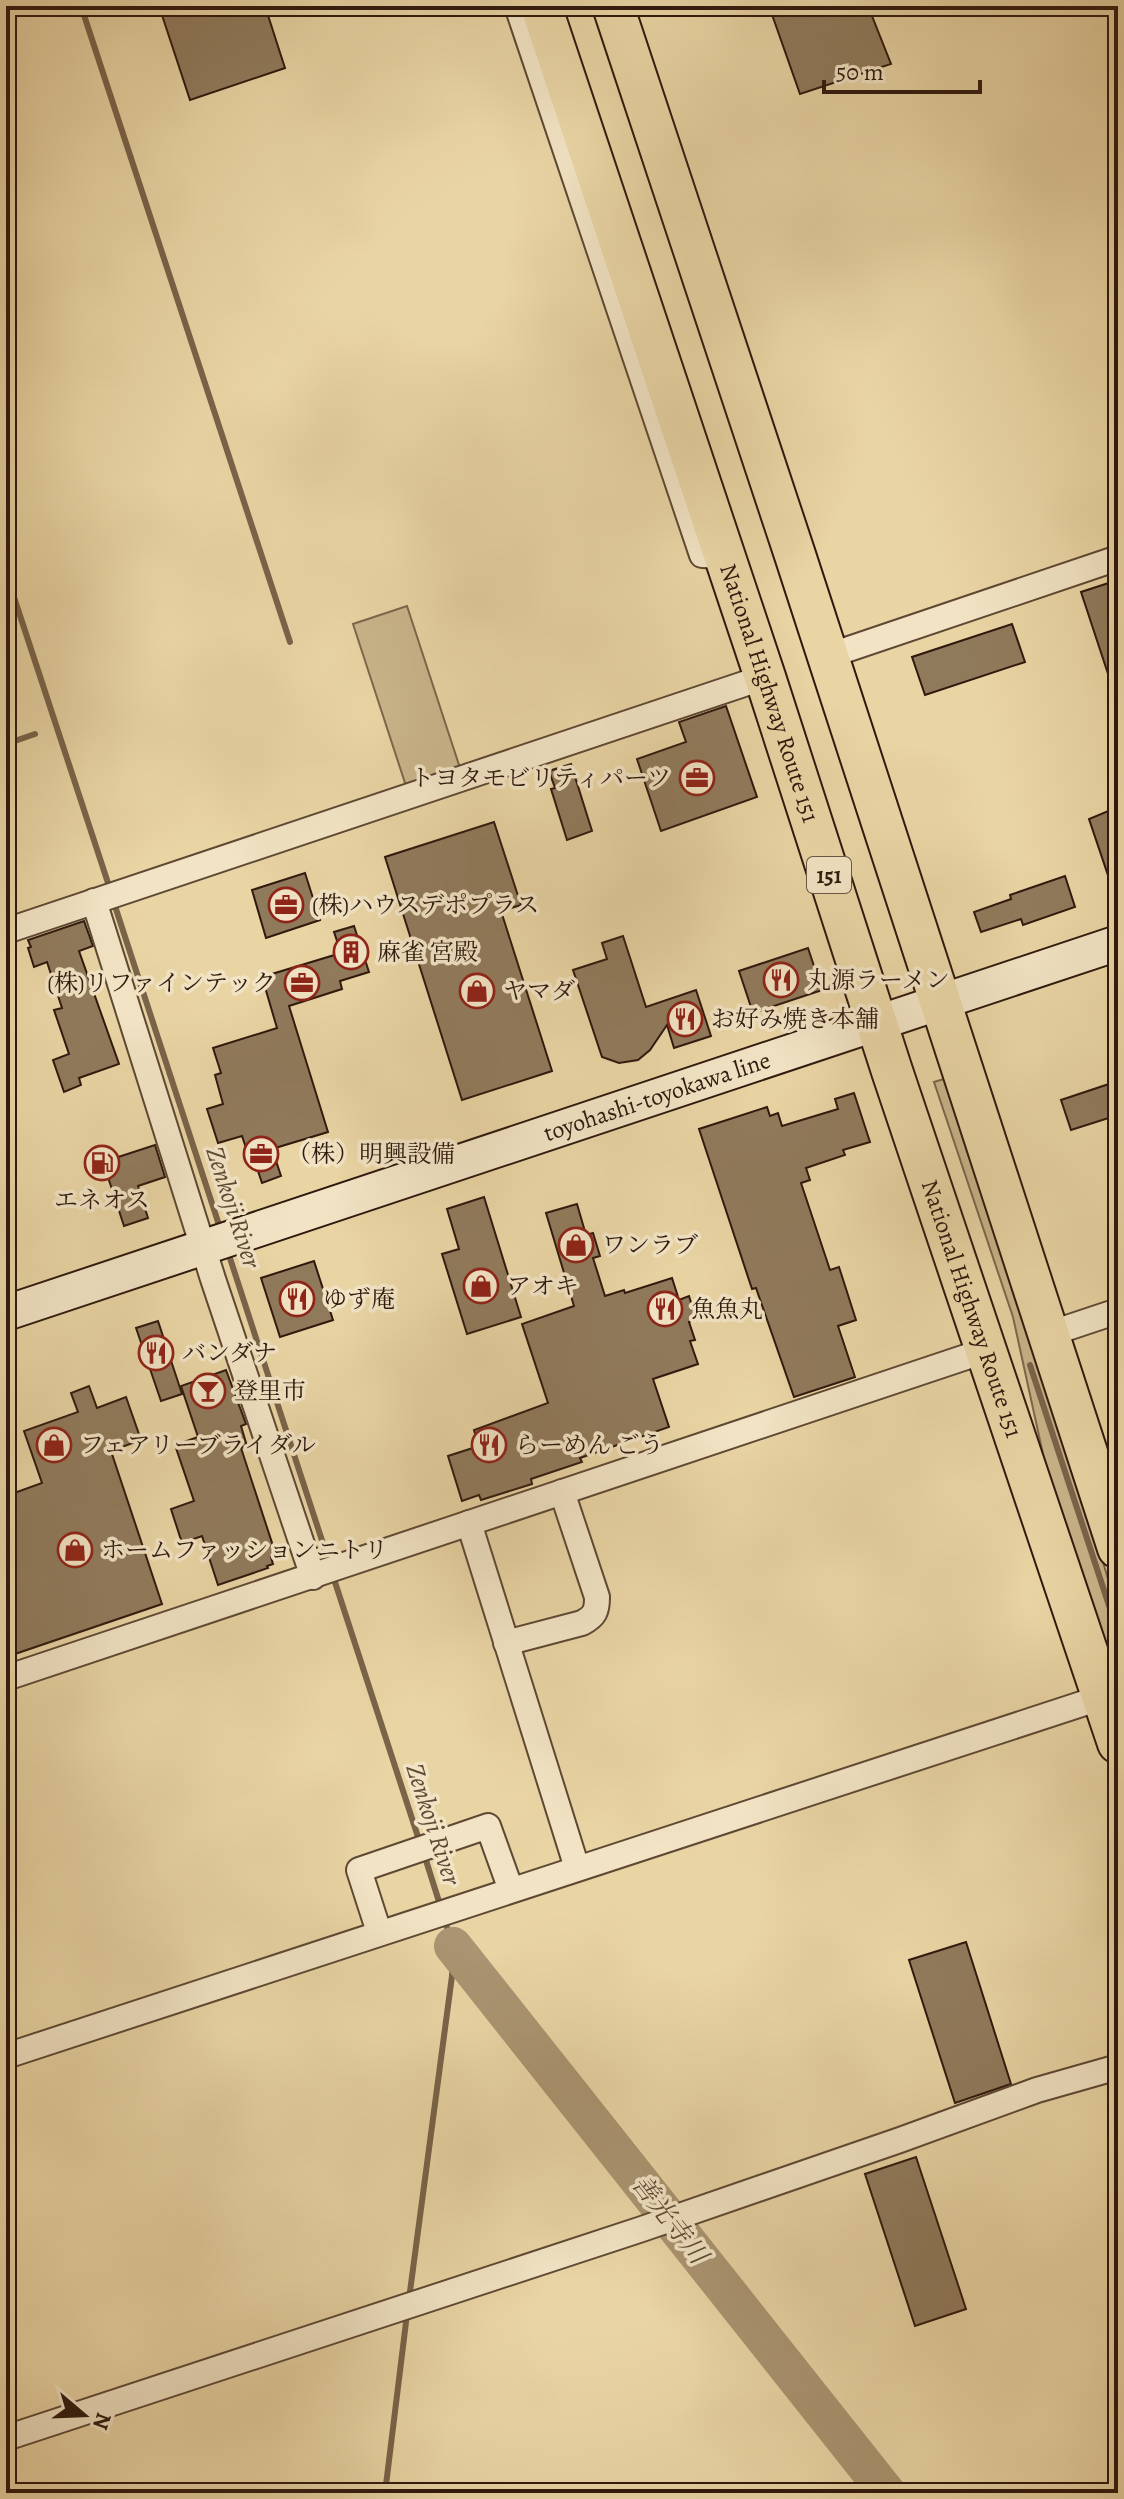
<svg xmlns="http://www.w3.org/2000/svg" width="1124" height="2499" font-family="Alegreya,'Noto Serif JP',serif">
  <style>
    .green { fill: #c9b48a; stroke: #7c664c; stroke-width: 2 }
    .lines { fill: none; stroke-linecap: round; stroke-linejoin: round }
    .stream { stroke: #796349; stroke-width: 6 }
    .river { stroke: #aa9471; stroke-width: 38 }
    .building { fill: #907a5c; stroke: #2f190e; stroke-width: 2 }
    .minor-casing { stroke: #5e4834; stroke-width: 28 }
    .secondary-casing { stroke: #2f190e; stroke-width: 38 }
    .trunk-casing { stroke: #2f190e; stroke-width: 44 }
    .minor { stroke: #f1e3c4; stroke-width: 24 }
    .secondary { stroke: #f1e3c4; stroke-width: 34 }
    .trunk { stroke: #e9d4a4; stroke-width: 40 }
    .labels { text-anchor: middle; stroke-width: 7; stroke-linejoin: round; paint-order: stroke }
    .shield { fill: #f1e3c4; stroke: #695645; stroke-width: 2 }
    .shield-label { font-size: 22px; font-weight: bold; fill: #2f190e }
    .street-label { font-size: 24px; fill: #2f190e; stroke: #f1e3c4 }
    .poi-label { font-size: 24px; fill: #2f190e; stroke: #f1e3c4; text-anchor: start }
    .water-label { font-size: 26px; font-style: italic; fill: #604a36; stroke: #f1e3c4 }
  </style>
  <rect width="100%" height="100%" fill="#e9d4a4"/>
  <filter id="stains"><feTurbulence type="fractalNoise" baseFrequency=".0025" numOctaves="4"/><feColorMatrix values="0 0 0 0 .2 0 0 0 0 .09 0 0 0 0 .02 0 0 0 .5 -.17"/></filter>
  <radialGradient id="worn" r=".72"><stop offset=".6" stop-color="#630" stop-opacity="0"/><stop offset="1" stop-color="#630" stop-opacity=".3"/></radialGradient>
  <g class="green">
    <path d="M407 606 460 768 406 786 353 624Z"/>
    <path d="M954 1076 1087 1506 1118 1614V1637L1105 1642 1050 1486 1013 1317 934 1082Z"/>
  </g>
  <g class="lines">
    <g class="stream">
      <path d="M81 6 290 642"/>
      <path d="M6 573 111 892"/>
      <path d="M6 744 35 734"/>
      <path d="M114 903 221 1231"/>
      <path d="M227 1249 330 1565"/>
      <path d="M1030 1365 1118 1633"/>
      <path d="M333 1576 420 1843"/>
      <path d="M424 1854 441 1908"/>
      <path d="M409 2299 452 1976 453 1946 444 1918"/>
      <path d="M6 2487 8 2493"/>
      <path d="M385 2493 407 2314"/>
    </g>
    <path class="river" d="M453 1946 887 2493"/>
  </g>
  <g class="building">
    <path d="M159 6H265L285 68 190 100Z"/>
    <path d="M769 6H868L891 64 800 94Z"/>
    <path d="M1118 580V694L1115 695 1081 592Z"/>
    <path d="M1012 624 1025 662 925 695 912 657Z"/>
    <path d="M726 706 757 797 661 831 637 759 686 742 679 722Z"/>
    <path d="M571 764 592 831 567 840 551 789 555 788 549 771Z"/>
    <path d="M1118 807V896H1115L1089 819Z"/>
    <path d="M494 822 521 905 501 911 552 1071 462 1100 385 857Z"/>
    <path d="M305 873 320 920 266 938 252 890Z"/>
    <path d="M1065 876 1075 907 1023 925 1021 919 981 932 974 912 1011 899 1010 895Z"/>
    <path d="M84 921 93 946 79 951 119 1064 79 1078 81 1085 64 1092 53 1060 69 1054 54 1010 62 1008 47 962 34 967 28 948 31 947 28 940Z"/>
    <path d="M354 926 369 972 340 981 342 989 289 1006 328 1132 272 1149 281 1176 262 1183 256 1165 252 1166 242 1136 218 1143 207 1109 223 1104 215 1075 221 1073 213 1048 277 1028 262 977 341 953 334 932Z"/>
    <path d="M623 936 646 1007 696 990 711 1036 674 1048 667 1025 650 1050 638 1060 619 1063 602 1057 573 970 607 959 602 943Z"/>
    <path d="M808 948 822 990 753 1013 739 971Z"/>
    <path d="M1118 1081V1115L1071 1130 1061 1100Z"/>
    <path d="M854 1093 870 1142 843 1150 845 1155 806 1168 810 1180 801 1183 830 1270 839 1267 856 1320 838 1326 855 1377 794 1397 756 1288 752 1289 699 1129 767 1107 770 1116 778 1113 782 1126 838 1109 835 1099Z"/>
    <path d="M155 1145 165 1177 138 1186 148 1218 124 1226 103 1162Z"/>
    <path d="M484 1197 521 1317 467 1334 442 1254 459 1249 447 1209Z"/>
    <path d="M577 1204 586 1235 593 1233 600 1256 593 1258 605 1296 624 1290 625 1293 672 1278 679 1300 689 1296 696 1319 689 1322 695 1340 690 1341 698 1364 653 1379 669 1427 580 1458 582 1462 531 1479 532 1484 481 1500 479 1495 462 1501 448 1456 479 1446 474 1430 548 1403 522 1324 574 1306 546 1213Z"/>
    <path d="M314 1261 333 1320 280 1337 261 1278Z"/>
    <path d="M158 1321 182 1394 161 1401 136 1328Z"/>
    <path d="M226 1370 246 1424 241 1426 247 1446 241 1448 276 1555 271 1557 273 1564 267 1566 268 1568 218 1585 202 1536 182 1543 171 1509 194 1501 175 1445 198 1437 181 1386Z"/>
    <path d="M89 1386 97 1408 126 1397 141 1440 111 1451 162 1604 6 1657V1496L42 1483 24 1431 78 1412 71 1393Z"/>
    <path d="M966 1942 1011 2084 955 2103 909 1960Z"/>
    <path d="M916 2157 966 2309 915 2326 865 2174Z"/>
  </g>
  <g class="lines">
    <g class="minor-casing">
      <g id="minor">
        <path d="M517 6 702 555 725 556"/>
        <path d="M828 656 1118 558"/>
        <path d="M94 901 213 1279 313 1577"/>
        <path d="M6 931 765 677"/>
        <path d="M1049 1334 1118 1311"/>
        <path d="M469 1523 577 1868"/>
        <path d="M506 1643 582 1623C595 1616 597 1611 597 1597L562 1492"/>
        <path d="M6 1678 987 1350"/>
        <path d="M379 1932 359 1870 488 1826 511 1890"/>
        <path d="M6 2056 1112 1694"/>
        <path d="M6 2438 642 2229 900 2140 1037 2090 1118 2067"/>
      </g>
    </g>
    <g class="secondary-casing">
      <g id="secondary">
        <path id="s1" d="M6 1313 1118 943"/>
      </g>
    </g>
    <g class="trunk-casing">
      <g id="trunk">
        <path id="s2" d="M541 6 765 677 892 1071 1118 1743"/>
        <path d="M613 6 795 555 1118 1548"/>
      </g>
    </g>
    <use href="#minor" class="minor"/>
    <use href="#secondary" class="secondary"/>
    <use href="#trunk" class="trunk"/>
  </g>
  <defs>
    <g id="office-ring" transform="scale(1.8)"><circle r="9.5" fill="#f1e3c4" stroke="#8f2418" stroke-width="1.5"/><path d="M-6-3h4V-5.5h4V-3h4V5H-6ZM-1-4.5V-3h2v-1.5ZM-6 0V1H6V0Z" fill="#8f2418"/></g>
    <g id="building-ring" transform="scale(1.8)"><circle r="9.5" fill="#f1e3c4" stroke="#8f2418" stroke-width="1.5"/><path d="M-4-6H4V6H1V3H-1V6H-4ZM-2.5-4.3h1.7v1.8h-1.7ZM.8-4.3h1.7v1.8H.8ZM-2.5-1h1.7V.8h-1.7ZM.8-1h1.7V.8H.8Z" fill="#8f2418"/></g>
    <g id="restaurant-ring" transform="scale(1.8)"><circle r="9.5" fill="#f1e3c4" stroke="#8f2418" stroke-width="1.5"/><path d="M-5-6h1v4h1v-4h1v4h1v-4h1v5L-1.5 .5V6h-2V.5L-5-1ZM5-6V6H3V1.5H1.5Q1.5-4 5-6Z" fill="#8f2418"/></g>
    <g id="shop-ring" transform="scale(1.8)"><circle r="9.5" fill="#f1e3c4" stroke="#8f2418" stroke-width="1.5"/><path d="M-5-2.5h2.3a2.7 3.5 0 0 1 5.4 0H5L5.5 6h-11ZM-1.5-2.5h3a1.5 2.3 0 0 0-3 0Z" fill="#8f2418"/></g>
    <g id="fuel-ring" transform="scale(1.8)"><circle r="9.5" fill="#f1e3c4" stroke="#8f2418" stroke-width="1.5"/><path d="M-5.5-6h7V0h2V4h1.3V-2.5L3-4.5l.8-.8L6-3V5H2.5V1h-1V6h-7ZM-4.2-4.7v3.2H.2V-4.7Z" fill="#8f2418"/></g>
    <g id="bar-ring" transform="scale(1.8)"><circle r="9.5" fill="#f1e3c4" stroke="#8f2418" stroke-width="1.5"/><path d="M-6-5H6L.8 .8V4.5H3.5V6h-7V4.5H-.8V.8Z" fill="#8f2418"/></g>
  </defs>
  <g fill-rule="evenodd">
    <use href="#office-ring" x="697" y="778"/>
    <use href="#office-ring" x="286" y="905"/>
    <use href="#building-ring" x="351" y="952"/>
    <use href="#restaurant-ring" x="781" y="980"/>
    <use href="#office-ring" x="302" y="983"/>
    <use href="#shop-ring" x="477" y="991"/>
    <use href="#restaurant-ring" x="685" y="1019"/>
    <use href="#office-ring" x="261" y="1154"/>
    <use href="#fuel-ring" x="102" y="1163"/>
    <use href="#shop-ring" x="576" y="1245"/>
    <use href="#shop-ring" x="481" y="1286"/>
    <use href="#restaurant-ring" x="297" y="1299"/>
    <use href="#restaurant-ring" x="665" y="1309"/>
    <use href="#restaurant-ring" x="156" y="1353"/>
    <use href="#bar-ring" x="208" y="1391"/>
    <use href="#shop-ring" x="54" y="1445"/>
    <use href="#restaurant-ring" x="489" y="1445"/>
    <use href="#shop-ring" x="75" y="1550"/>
  </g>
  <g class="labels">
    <rect class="shield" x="807" y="857" width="44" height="36" rx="6"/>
    <g class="shield-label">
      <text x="829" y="883">151</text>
    </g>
    <g class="street-label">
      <text dy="8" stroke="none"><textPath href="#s2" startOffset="724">National Highway Route 151</textPath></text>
      <text dy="8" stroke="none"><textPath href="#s1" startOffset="686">toyohashi-toyokawa line</textPath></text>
      <text dy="8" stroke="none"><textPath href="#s2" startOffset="1372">National Highway Route 151</textPath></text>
    </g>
    <g class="poi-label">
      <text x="671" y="786" text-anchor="end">トヨタモビリティパーツ</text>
      <text x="312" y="913">(株)ハウスデポプラス</text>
      <text x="377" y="960">麻雀 宮殿</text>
      <text x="807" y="988">丸源ラーメン</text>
      <text x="276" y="991" text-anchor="end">(株)リファインテック</text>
      <text x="503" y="999">ヤマダ</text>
      <text x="711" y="1027">お好み焼き本舗</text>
      <text x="287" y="1162">（株）明興設備</text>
      <text x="102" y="1208" text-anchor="middle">エネオス</text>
      <text x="602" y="1253">ワンラブ</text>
      <text x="507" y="1294">アオキ</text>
      <text x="323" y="1307">ゆず庵</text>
      <text x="691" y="1317">魚魚丸</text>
      <text x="182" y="1361">バンダナ</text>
      <text x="234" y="1399">登里市</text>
      <text x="80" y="1453">フェアリーブライダル</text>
      <text x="515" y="1453">らーめん ごう</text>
      <text x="101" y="1558">ホームファッションニトリ</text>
    </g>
    <g class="water-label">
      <text transform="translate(234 1207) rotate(72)" y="9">Zenkoji River</text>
      <text transform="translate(434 1824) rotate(72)" y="9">Zenkoji River</text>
      <text transform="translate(670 2219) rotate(52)" y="9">善光寺川</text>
    </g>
  </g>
  <rect width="1124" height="2499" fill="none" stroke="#e9d4a4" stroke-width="32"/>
  <rect x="8" y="8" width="1108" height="2483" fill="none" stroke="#2f190e" stroke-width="4"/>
  <rect x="16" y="16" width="1092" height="2467" fill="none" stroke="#2f190e" stroke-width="2"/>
  <g transform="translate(84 2415) rotate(109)" stroke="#f1e3c4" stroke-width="6" paint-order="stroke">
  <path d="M0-6L14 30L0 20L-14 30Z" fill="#2f190e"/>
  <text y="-12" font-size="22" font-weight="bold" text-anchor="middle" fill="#2f190e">N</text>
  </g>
  <path d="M824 80v12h156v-12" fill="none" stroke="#2f190e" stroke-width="4"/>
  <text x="836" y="80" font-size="24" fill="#2f190e" stroke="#f1e3c4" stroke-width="6" paint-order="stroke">50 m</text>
  <rect width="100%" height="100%" filter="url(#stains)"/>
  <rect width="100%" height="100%" fill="url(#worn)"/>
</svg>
